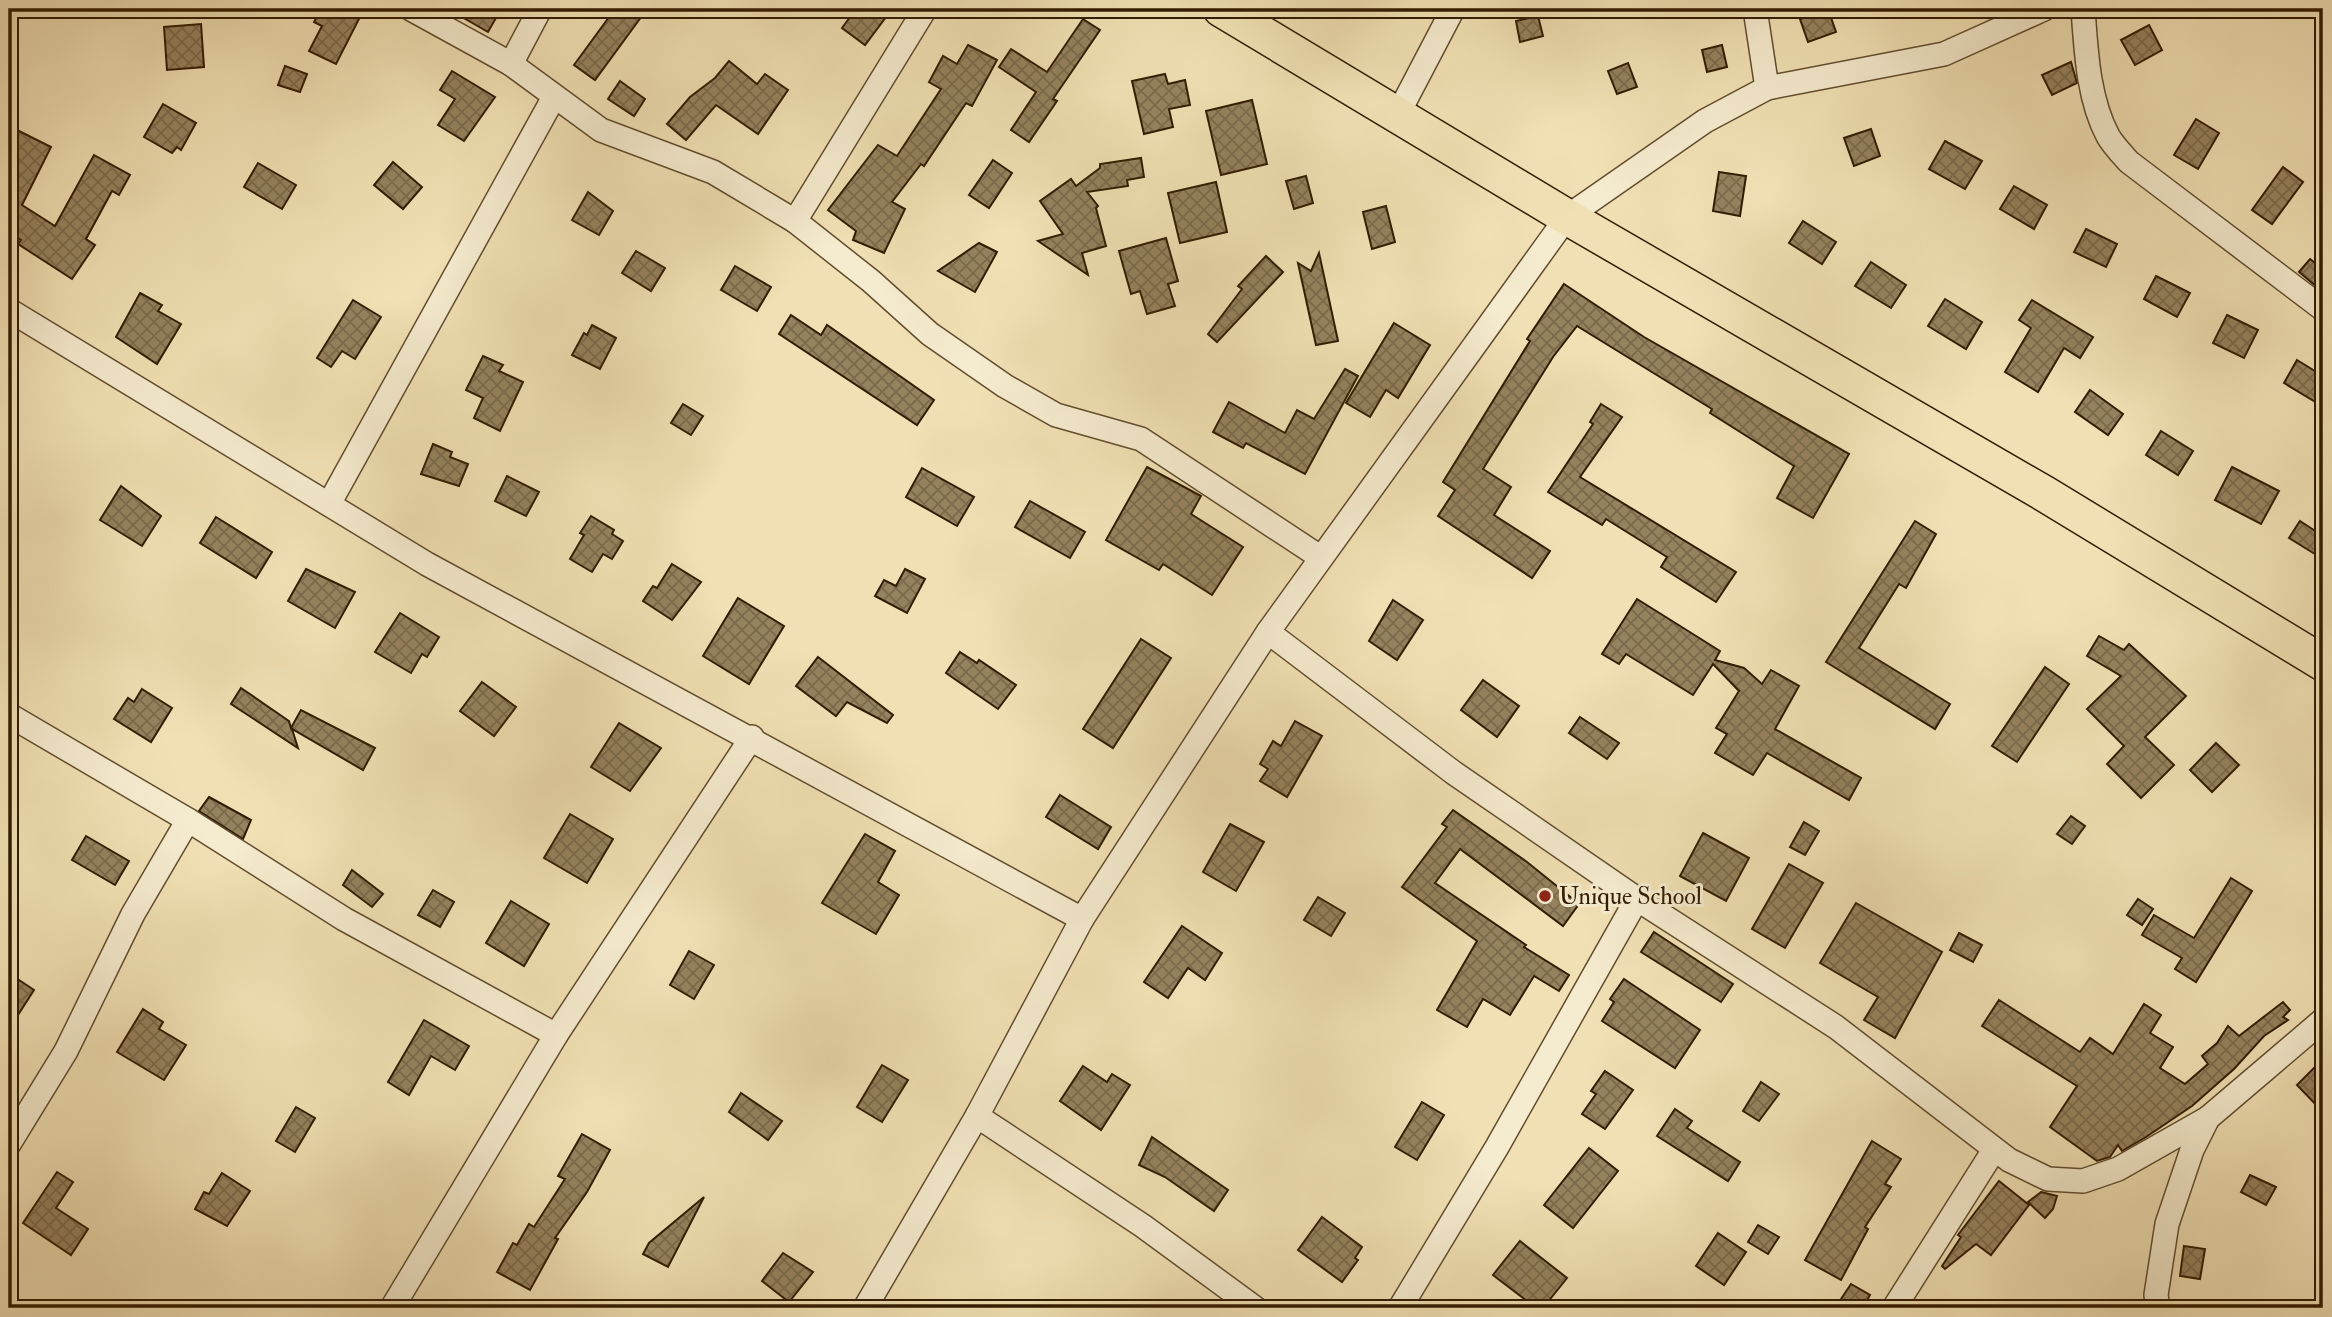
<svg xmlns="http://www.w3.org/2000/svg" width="2332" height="1317" font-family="'IM FELL Double Pica',serif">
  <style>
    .building { fill: url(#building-cross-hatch); stroke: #321c01; stroke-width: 2 }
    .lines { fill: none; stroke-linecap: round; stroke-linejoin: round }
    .minor-casing { stroke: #624d2e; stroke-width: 26 }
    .primary-casing { stroke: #321c01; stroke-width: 38 }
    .minor { stroke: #f5ebce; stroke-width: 23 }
    .primary { stroke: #f0e0b3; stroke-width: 35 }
    .poi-dot { fill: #8f2418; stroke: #f5ebce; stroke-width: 2.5 }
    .labels { text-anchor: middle; stroke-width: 6; stroke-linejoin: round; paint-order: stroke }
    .poi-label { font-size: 24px; fill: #321c01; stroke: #f5ebce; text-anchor: start }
  </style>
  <defs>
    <pattern id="building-cross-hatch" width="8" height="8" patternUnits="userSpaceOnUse" patternTransform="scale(1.75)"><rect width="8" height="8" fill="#95825e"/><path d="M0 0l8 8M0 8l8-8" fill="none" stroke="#7a6a4b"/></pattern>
  </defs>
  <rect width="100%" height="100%" fill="#f0e0b3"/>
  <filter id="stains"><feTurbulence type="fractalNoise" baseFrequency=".00286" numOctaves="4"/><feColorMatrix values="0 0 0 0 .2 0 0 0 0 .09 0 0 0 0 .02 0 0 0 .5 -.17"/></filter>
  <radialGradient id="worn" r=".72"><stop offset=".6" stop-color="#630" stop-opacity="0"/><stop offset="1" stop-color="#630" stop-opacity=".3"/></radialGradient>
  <g class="building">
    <path d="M321 9H345L360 17 336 64 309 51 322 26 314 22Z"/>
    <path d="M448 9H501L488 32Z"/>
    <path d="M615 9H647L595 80 574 65Z"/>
    <path d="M856 9H892L865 45 842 28Z"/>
    <path d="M1828 9 1836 32 1808 42 1800 19Z"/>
    <path d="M1538 16 1543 36 1520 42 1516 21Z"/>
    <path d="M1083 19 1100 30 1053 99 1057 101 1029 142 1011 130 1036 92 999 67 1011 49 1047 72Z"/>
    <path d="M201 24 204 67 167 70 164 27Z"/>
    <path d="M2149 25 2162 50 2135 65 2121 40Z"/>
    <path d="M968 45 997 60 972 106 966 103 924 166 921 164 892 202 905 209 884 253 853 240 856 231 828 210 878 145 897 156 941 89 929 82 943 56 957 64Z"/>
    <path d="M1722 45 1727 67 1707 72 1702 50Z"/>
    <path d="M729 61 757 84 765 74 788 90 758 134 716 105 686 140 667 124 690 97 715 78Z"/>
    <path d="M2071 62 2077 83 2052 95 2042 75Z"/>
    <path d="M1628 63 1637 87 1617 94 1608 71Z"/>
    <path d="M285 66 307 74 300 92 278 85Z"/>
    <path d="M452 71 495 97 464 141 438 125 455 99 440 90Z"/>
    <path d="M1165 74 1168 84 1185 80 1190 105 1169 109 1173 127 1144 134 1132 81Z"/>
    <path d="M620 81 645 99 634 116 608 99Z"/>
    <path d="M1252 100 1267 164 1221 175 1206 111Z"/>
    <path d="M163 104 196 123 181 150 177 147 172 153 144 137Z"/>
    <path d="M2196 119 2219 133 2198 169 2174 155Z"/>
    <path d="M9 126 51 147 22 205 55 226 94 155 130 175 119 195 112 191 86 239 95 245 72 279 18 244 21 240 9 232Z"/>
    <path d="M1871 129 1880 156 1854 166 1844 138Z"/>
    <path d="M1945 141 1982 161 1965 189 1929 169Z"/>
    <path d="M1141 158 1144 177 1127 180 1128 186 1087 192 1098 206 1096 208 1106 246 1082 253 1088 275 1038 241 1063 234 1040 201 1071 179 1076 186 1100 168V164Z"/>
    <path d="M993 160 1012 173 989 208 969 195Z"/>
    <path d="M393 162 422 187 403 209 374 185Z"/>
    <path d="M258 163 296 185 282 209 244 187Z"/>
    <path d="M2283 167 2303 182 2272 224 2252 210Z"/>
    <path d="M1719 172 1746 176 1740 216 1713 211Z"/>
    <path d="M1306 176 1313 203 1294 209 1286 181Z"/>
    <path d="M1216 182 1227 232 1180 243 1168 193Z"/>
    <path d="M2014 186 2047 205 2034 229 2000 209Z"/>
    <path d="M588 192 613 211 599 235 572 220Z"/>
    <path d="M1386 206 1395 242 1372 249 1363 212Z"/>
    <path d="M1803 221 1836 242 1822 264 1789 243Z"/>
    <path d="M2086 229 2117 244 2106 267 2074 252Z"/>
    <path d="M1166 238 1178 281 1168 284 1175 306 1147 314 1140 291 1131 294 1119 251Z"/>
    <path d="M979 243 997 252 975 292 938 271Z"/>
    <path d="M636 251 665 268 651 291 622 273Z"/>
    <path d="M1319 253 1338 341 1316 345 1298 263 1311 271Z"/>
    <path d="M1266 256 1283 272 1217 342 1208 334 1242 289 1238 286Z"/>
    <path d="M2310 259 2323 269V292L2299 272Z"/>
    <path d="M1871 262 1906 285 1891 308 1855 286Z"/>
    <path d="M735 266 771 287 757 311 721 290Z"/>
    <path d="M2156 276 2190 293 2177 317 2144 299Z"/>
    <path d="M1564 284 1644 337 1849 454 1813 518 1777 498 1794 466 1710 413 1712 409 1577 326 1553 357 1483 469 1511 487 1494 515 1550 551 1532 578 1438 516 1455 490 1443 482 1530 341 1527 339Z"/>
    <path d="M140 293 162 305 158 311 181 324 157 364 116 337Z"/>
    <path d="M1945 299 1982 322 1966 349 1928 326Z"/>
    <path d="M353 300 381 317 355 359 342 351 331 367 317 358Z"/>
    <path d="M2032 300 2093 337 2080 358 2064 348 2038 392 2005 372 2031 328 2019 320Z"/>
    <path d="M791 315 821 335 827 325 934 400 917 425 779 334Z"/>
    <path d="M2227 315 2258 330 2244 358 2213 343Z"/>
    <path d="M1394 323 1430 345 1398 398 1386 390 1370 417 1346 403Z"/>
    <path d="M592 325 616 338 600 369 572 355 584 333 587 335Z"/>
    <path d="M483 356 503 365 499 371 523 382 500 431 474 418 483 398 466 390Z"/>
    <path d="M2297 360 2323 376V394L2317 403 2284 383Z"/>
    <path d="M1345 369 1358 376 1305 474 1246 443 1243 448 1213 432 1229 402 1285 433 1297 410 1314 419Z"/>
    <path d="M2090 390 2123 414 2108 435 2075 412Z"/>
    <path d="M683 404 703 416 691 435 671 423Z"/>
    <path d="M1601 404 1622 417 1580 477 1736 572 1716 602 1661 567 1667 557 1606 519 1602 525 1548 492 1593 424 1590 422Z"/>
    <path d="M2161 431 2193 451 2178 475 2146 455Z"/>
    <path d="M433 444 452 452 450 457 468 464 459 486 421 474Z"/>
    <path d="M1147 467 1201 496 1191 514 1243 547 1212 595 1163 564 1159 570 1106 540Z"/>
    <path d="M2232 467 2279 491 2261 524 2215 500Z"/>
    <path d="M922 468 974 497 957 526 906 497Z"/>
    <path d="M507 476 539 492 526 516 495 501Z"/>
    <path d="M121 486 161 516 142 546 100 520Z"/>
    <path d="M1030 501 1085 532 1070 558 1015 527Z"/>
    <path d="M591 516 614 530 612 534 623 541 612 559 603 554 592 572 570 559 584 535 580 533Z"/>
    <path d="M216 517 272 552 256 578 200 543Z"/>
    <path d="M1915 521 1936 534 1906 588 1899 584 1859 648 1950 704 1935 729 1826 662Z"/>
    <path d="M2300 521 2323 536V559L2289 538Z"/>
    <path d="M672 564 701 582 672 620 643 601 653 586 657 588Z"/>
    <path d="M306 569 355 592 335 628 288 601Z"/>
    <path d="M905 569 925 579 907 613 875 596 884 580 896 586Z"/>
    <path d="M738 598 784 626 749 684 703 656Z"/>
    <path d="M1637 599 1720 651 1715 660 1744 668 1762 684 1771 670 1799 686 1775 729 1861 778 1849 800 1767 753 1753 775 1715 753 1727 734 1716 728 1739 691 1713 664 1693 695 1626 654 1619 664 1602 654Z"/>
    <path d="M1393 600 1423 620 1397 660 1369 641Z"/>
    <path d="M400 613 439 637 427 657 422 654 411 673 375 652Z"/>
    <path d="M2099 636 2124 650 2129 644 2186 696 2145 737 2174 765 2141 798 2107 764 2124 746 2087 709 2121 676 2087 656Z"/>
    <path d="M1141 639 1171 658 1113 748 1083 729Z"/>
    <path d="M960 652 977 663 979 660 1016 685 998 709 946 673Z"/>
    <path d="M818 657 893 715 887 723 847 702 836 716 796 686Z"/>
    <path d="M2045 667 2069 684 2017 762 1992 746Z"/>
    <path d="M1483 680 1519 706 1497 737 1461 710Z"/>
    <path d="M482 682 516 707 494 736 460 711Z"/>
    <path d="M241 688 289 721 291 728 301 710 375 748 363 770 292 729 298 748 231 704Z"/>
    <path d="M142 689 172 708 151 742 114 719 128 698 134 702Z"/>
    <path d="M1580 717 1619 743 1607 759 1569 733Z"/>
    <path d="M1295 721 1322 736 1287 797 1260 781 1268 769 1260 764 1273 741 1281 746Z"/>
    <path d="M619 723 661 748 630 791 591 767Z"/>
    <path d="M2216 743 2239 765 2212 792 2190 770Z"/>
    <path d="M1060 795 1111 827 1098 849 1046 817Z"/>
    <path d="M209 797 251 820 243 839 199 811Z"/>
    <path d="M1453 810 1527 862 1579 904 1563 926 1460 849 1435 883 1526 945 1524 947 1569 975 1559 991 1534 976 1510 1015 1483 999 1467 1027 1437 1010 1477 941 1402 887 1447 827 1442 824Z"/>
    <path d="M570 814 613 839 587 883 544 858Z"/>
    <path d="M2071 816 2085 826 2072 844 2057 834Z"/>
    <path d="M1804 822 1819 831 1805 855 1790 847Z"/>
    <path d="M1230 824 1264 842 1236 891 1203 872Z"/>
    <path d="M1703 833 1749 858 1726 901 1680 876Z"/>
    <path d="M865 834 895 851 878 882 899 895 876 934 822 903Z"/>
    <path d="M86 836 129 861 115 885 72 860Z"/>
    <path d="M1789 864 1823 883 1785 948 1752 929Z"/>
    <path d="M352 870 383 894 372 907 343 885Z"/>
    <path d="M2231 878 2252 891 2196 982 2175 969 2182 958 2142 935 2154 915 2194 938Z"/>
    <path d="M433 890 454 902 440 927 418 915Z"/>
    <path d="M1318 897 1345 913 1331 936 1304 920Z"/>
    <path d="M2138 899 2153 909 2142 925 2127 915Z"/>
    <path d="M511 901 549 924 524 966 486 943Z"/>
    <path d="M1856 903 1942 952 1895 1038 1864 1020 1878 997 1820 963Z"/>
    <path d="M1182 926 1222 953 1205 980 1188 968 1168 998 1144 982Z"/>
    <path d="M1654 932 1733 984 1721 1002 1641 952Z"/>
    <path d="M1959 933 1982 945 1973 962 1950 950Z"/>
    <path d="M689 951 714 965 694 999 670 985Z"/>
    <path d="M1624 979 1700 1030 1675 1068 1602 1021 1614 1002 1610 999Z"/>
    <path d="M19 980 34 990 9 1029V996Z"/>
    <path d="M1999 1000 2080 1052 2090 1038 2113 1054 2144 1004 2161 1015 2150 1033 2173 1047 2160 1068 2185 1084 2208 1064 2202 1056 2217 1043 2228 1026 2239 1036 2283 1002 2290 1010 2283 1017 2288 1020 2264 1036 2234 1069 2192 1106 2146 1137 2122 1151 2118 1145 2110 1157 2097 1161 2050 1127 2077 1086 1982 1026Z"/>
    <path d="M143 1009 163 1022 159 1029 186 1045 164 1080 117 1052Z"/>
    <path d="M424 1020 469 1046 455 1070 431 1056 409 1095 388 1082Z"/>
    <path d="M2323 1059V1112L2297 1085Z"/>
    <path d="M882 1065 908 1080 882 1122 857 1107Z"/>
    <path d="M1083 1066 1107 1082 1112 1074 1130 1085 1101 1130 1060 1101Z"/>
    <path d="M1605 1071 1633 1090 1605 1129 1582 1114 1596 1094 1591 1091Z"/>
    <path d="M1761 1082 1779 1094 1759 1121 1743 1111Z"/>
    <path d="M741 1093 782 1121 768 1140 729 1112Z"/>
    <path d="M1422 1102 1444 1115 1417 1160 1395 1147Z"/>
    <path d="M296 1107 315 1118 295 1152 276 1141Z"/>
    <path d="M1675 1109 1692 1121 1687 1128 1740 1162 1728 1181 1657 1136Z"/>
    <path d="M582 1134 610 1150 587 1192 555 1238 558 1239 530 1290 497 1272 513 1243 517 1245 529 1224 534 1227 565 1179 558 1176Z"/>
    <path d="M1152 1137 1228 1190 1214 1211 1165 1177 1139 1165Z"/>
    <path d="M1872 1141 1901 1159 1885 1184 1891 1187 1865 1227 1868 1229 1841 1280 1805 1260Z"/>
    <path d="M1589 1148 1618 1171 1573 1228 1544 1205Z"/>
    <path d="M57 1172 73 1182 56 1208 88 1229 71 1255 23 1223Z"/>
    <path d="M222 1173 250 1191 227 1226 195 1209 204 1192 209 1194Z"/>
    <path d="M2250 1175 2276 1187 2266 1205 2241 1192Z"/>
    <path d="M1999 1181 2029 1205 1991 1255 1976 1244 1945 1269 1942 1266 1961 1237 1958 1235Z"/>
    <path d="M2041 1192 2057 1196 2053 1209 2045 1218 2028 1202Z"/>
    <path d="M704 1197 668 1267 643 1254 649 1243Z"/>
    <path d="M1322 1217 1362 1247 1355 1258 1358 1260 1342 1282 1298 1250Z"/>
    <path d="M1758 1225 1779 1237 1768 1254 1748 1242Z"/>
    <path d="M1718 1233 1746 1252 1724 1285 1696 1266Z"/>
    <path d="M1520 1241 1567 1278 1543 1308H1536L1493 1275Z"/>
    <path d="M2184 1246 2205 1249 2200 1279 2180 1276Z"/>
    <path d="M783 1253 813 1272 789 1302 762 1281Z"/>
    <path d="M1851 1284 1870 1295 1863 1308H1835Z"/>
  </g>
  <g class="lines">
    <g class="minor-casing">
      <g id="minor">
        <path d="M411 9 511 64 601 130 713 172 795 221 871 281 930 334 1005 386 1056 415 1141 439 1320 557"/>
        <path d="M2083 9C2086 50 2088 99 2108 136 2113 145 2122 154 2129 162L2323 309"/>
        <path d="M511 64 540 9"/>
        <path d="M1767 88 1944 54 2044 9"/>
        <path d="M1397 116 1453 9"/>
        <path d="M795 221 925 9"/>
        <path d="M9 310 427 564 1082 919"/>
        <path d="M329 504 554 97"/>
        <path d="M1268 632 1454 773 1637 899 1836 1027 2009 1160 2048 1179 2083 1181 2118 1169 2208 1118"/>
        <path d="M9 715 188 820 344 919 556 1035"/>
        <path d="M977 1116 1143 1226 1255 1308"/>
        <path d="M9 1144 66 1051 133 914 188 820"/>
        <path d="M392 1308 556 1035 752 737"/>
        <path d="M865 1308 977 1116 1082 919 1268 632 1567 217 1705 121 1767 88 1755 9"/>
        <path d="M1400 1308 1497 1147 1637 899"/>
        <path d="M1894 1308 1994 1150"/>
        <path d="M2158 1308 2156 1295 2167 1224 2192 1150 2208 1118 2323 1020"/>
      </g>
    </g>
    <g class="primary-casing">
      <path id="primary" d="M1221 9 1567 217 2045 494 2323 663"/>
    </g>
    <use href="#minor" class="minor"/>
    <use href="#primary" class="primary"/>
  </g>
  <circle class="poi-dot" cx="1545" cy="896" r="7"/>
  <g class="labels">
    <g class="poi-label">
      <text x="1559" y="904">Unique School</text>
    </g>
  </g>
  <rect width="2332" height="1317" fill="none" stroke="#f0e0b3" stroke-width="35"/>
  <rect x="10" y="10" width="2311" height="1296" fill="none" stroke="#321c01" stroke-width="3.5"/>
  <rect x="18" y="18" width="2297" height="1282" fill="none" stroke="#321c01" stroke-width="2"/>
  <rect width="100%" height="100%" filter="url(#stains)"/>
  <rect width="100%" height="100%" fill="url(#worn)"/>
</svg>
